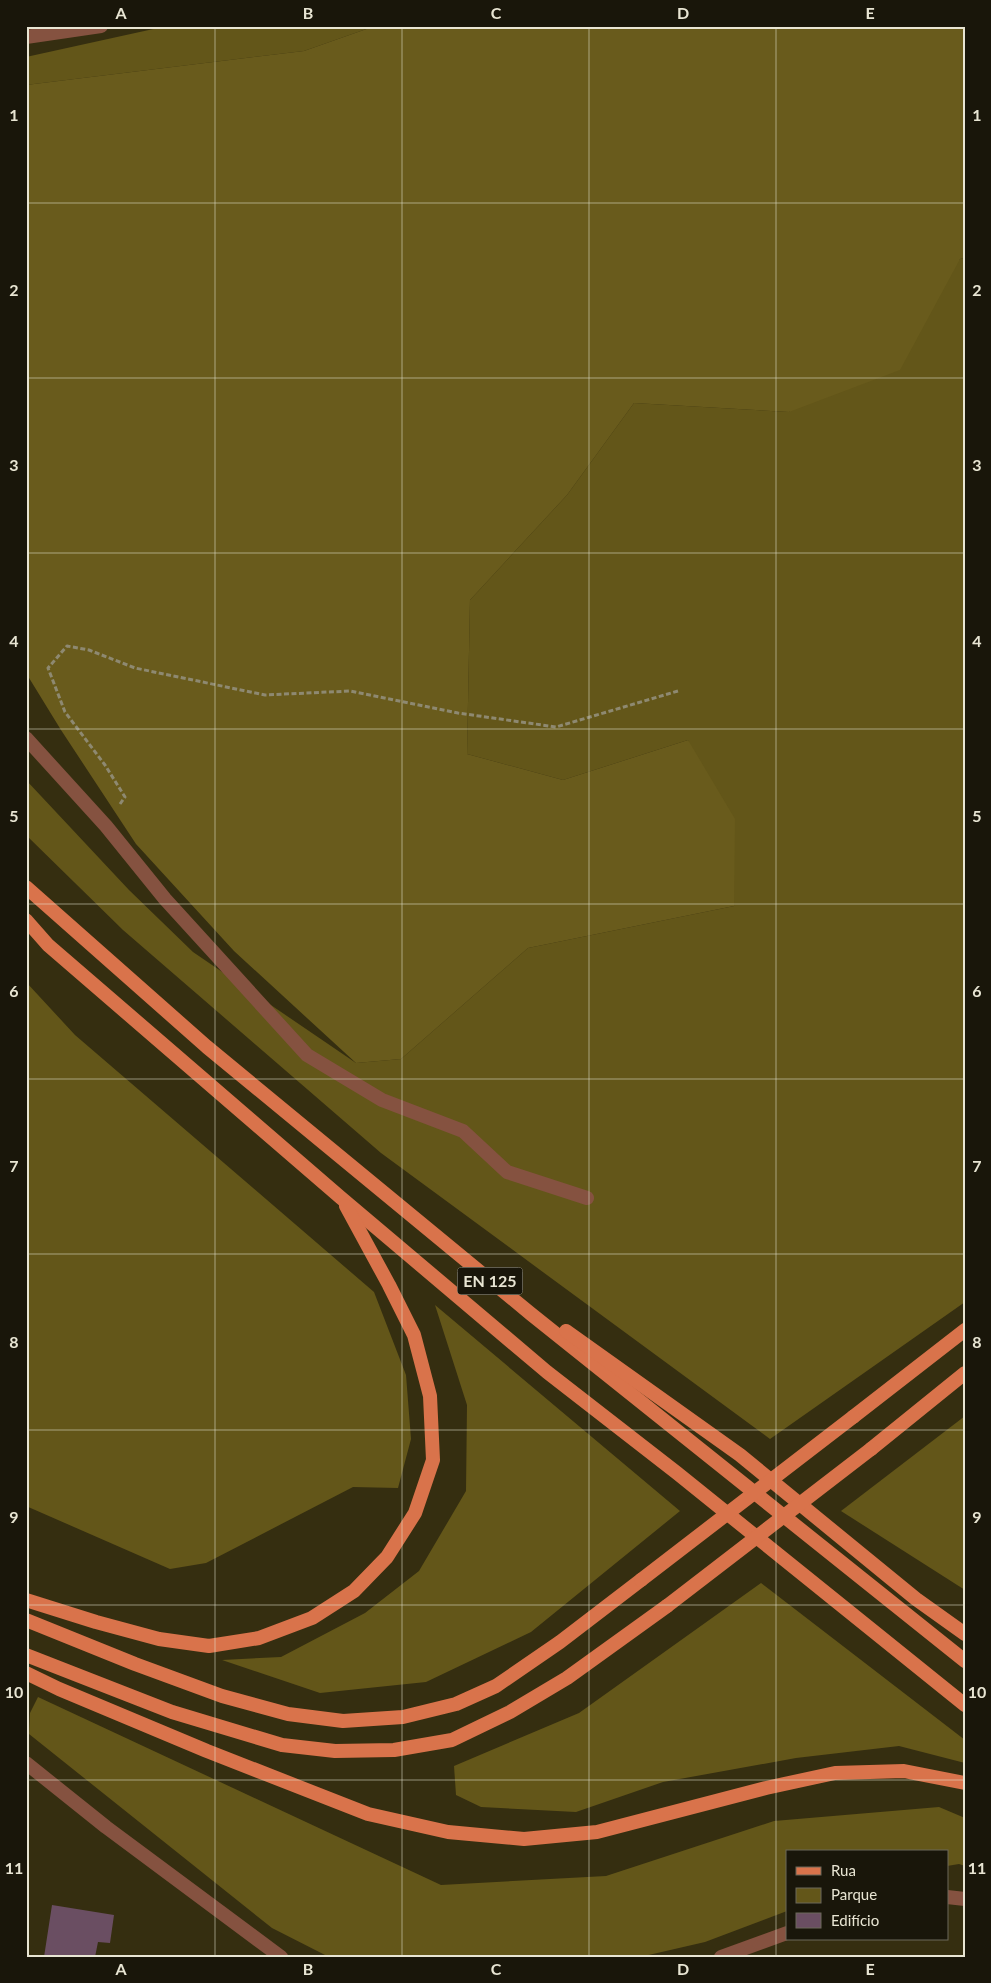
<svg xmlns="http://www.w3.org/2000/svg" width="991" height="1983" font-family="Lato,sans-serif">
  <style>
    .green { fill: #635619 }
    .forest { fill: #695b1c }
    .building { fill: #6a4e62 }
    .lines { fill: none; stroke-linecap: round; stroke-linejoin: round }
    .path { stroke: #8e8971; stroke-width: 3; stroke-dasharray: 5 2.5; stroke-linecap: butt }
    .minor { stroke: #855240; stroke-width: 14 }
    .primary { stroke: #d9734b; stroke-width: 14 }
    .primary-bridge { stroke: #d9734b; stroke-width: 14 }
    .grid { fill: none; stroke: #e8e5d3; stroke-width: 1; stroke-opacity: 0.55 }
    .labels { text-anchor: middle; stroke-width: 4; stroke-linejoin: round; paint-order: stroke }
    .shield { fill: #19160a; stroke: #aaa797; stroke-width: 1 }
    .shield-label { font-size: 16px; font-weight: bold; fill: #e8e5d3 }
    .neatline { fill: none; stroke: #e8e5d3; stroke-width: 2 }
    .grid-label { font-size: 16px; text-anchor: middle; font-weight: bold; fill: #e8e5d3 }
  </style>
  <rect width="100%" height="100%" fill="#352e10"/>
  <g class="green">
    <path d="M167 26H375L304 51 26 85V57Z"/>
    <path d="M965 258V1302L770 1439 381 1153 123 930 26 835V780L129 890 193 952 356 1063 401 1059 528 948 734 906 688 740 563 780 467 754 470 600 567 495 634 403 789 412 960 259Z"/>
    <path d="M26 982 75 1035 374 1292 406 1375 411 1439 398 1488 353 1487 206 1563 170 1569 26 1506Z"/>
    <path d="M435 1305 680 1511 531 1632 426 1682 320 1693 222 1660 281 1657 365 1613 419 1571 466 1491 467 1405Z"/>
    <path d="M965 1416V1590L841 1511Z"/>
    <path d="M761 1583 965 1740V1763L899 1746 796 1758 663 1782 576 1812 481 1807 456 1795 454 1766 579 1713Z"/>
    <path d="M38 1697 441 1885 606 1876 774 1821 939 1807 965 1818V1866L959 1864 947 1866V1852H787V1911L705 1942 640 1957H329L272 1928 29 1734 30 1713Z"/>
  </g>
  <path class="forest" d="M375 26H965V258L960 259 900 370 789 412 634 403 567 495 470 600 467 754 563 780 688 740 735 819 734 906 528 948 401 1059 356 1063 234 951 136 844 61 730 26 673V85L304 51Z"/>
  <path class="building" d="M52 1905 114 1915 110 1943 98 1942 95 1957H44Z"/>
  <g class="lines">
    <path class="path" d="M120 804 125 797 105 765 65 712 48 668 67 646 89 650 135 668 265 695 350 691 458 713 556 727 678 691"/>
    <g class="minor">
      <path d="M26 37 101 26"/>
      <path d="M26 738 106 826 165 899 307 1055 382 1100 463 1131 507 1172 587 1198"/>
      <path d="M26 1763 106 1827 281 1957"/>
      <path d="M947 1897 965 1899"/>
      <path d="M721 1957 787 1933"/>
    </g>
    <g class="primary">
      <path d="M26 887 207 1047 531 1314 965 1661"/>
      <path d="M26 920 48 945 340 1197 547 1372 677 1473 965 1705"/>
      <path d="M566 1331 740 1455 916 1599 965 1634"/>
      <path d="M853 1417 965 1330"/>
      <path d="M871 1449 965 1373"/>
      <path d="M26 1600 96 1622 159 1639 209 1646 259 1638 312 1618 354 1591 387 1557 415 1513 433 1460 430 1396 414 1335 389 1285 346 1206"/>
      <path d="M26 1620 135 1664 222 1696 288 1714 343 1721 403 1717 456 1704 496 1686 560 1642 641 1580"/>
      <path d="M26 1655 172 1712 282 1745 335 1751 394 1750 452 1740 510 1712 567 1678 667 1606"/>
      <path d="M26 1673 59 1689 207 1751 368 1814 448 1832 524 1839 597 1832 766 1788 835 1773 904 1771 965 1783"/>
    </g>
    <g class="primary-bridge">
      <path d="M641 1580 853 1417"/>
      <path d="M667 1606 871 1449"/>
    </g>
  </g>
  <path class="grid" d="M215 26V1957M402 26V1957M589 26V1957M776 26V1957M26 203H965M26 378H965M26 553H965M26 729H965M26 904H965M26 1079H965M26 1254H965M26 1430H965M26 1605H965M26 1780H965"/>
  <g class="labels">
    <rect class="shield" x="457.5" y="1267.5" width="65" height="27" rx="4"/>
    <g class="shield-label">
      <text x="490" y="1287">EN 125</text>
    </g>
  </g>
  <rect width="991" height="1983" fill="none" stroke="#19160a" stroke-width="55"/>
  <rect x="786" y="1850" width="162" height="90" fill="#19160a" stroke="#6c695a"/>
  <rect x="796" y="1867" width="25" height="8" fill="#d9734b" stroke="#6c695a"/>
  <text x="831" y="1876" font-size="15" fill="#e8e5d3">Rua</text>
  <rect x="796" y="1888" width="25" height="15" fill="#635619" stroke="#6c695a"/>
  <text x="831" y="1900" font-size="15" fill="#e8e5d3">Parque</text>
  <rect x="796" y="1913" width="25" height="15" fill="#6a4e62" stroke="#6c695a"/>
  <text x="831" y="1926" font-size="15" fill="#e8e5d3">Edifício</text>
  <rect x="28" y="28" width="936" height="1928" class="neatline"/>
  <g class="grid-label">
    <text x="121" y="19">A</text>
    <text x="308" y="19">B</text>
    <text x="496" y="19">C</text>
    <text x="683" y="19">D</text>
    <text x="870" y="19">E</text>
    <text x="14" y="121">1</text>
    <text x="977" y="121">1</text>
    <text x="14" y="296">2</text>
    <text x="977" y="296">2</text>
    <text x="14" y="471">3</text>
    <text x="977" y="471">3</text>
    <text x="14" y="647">4</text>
    <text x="977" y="647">4</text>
    <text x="14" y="822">5</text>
    <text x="977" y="822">5</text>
    <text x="14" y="997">6</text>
    <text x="977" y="997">6</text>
    <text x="14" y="1172">7</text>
    <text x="977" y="1172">7</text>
    <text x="14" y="1348">8</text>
    <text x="977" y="1348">8</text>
    <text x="14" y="1523">9</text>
    <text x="977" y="1523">9</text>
    <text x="14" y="1698">10</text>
    <text x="977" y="1698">10</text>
    <text x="14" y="1874">11</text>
    <text x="977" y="1874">11</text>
    <text x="121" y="1975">A</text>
    <text x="308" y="1975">B</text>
    <text x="496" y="1975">C</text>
    <text x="683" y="1975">D</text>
    <text x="870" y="1975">E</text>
  </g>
</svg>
